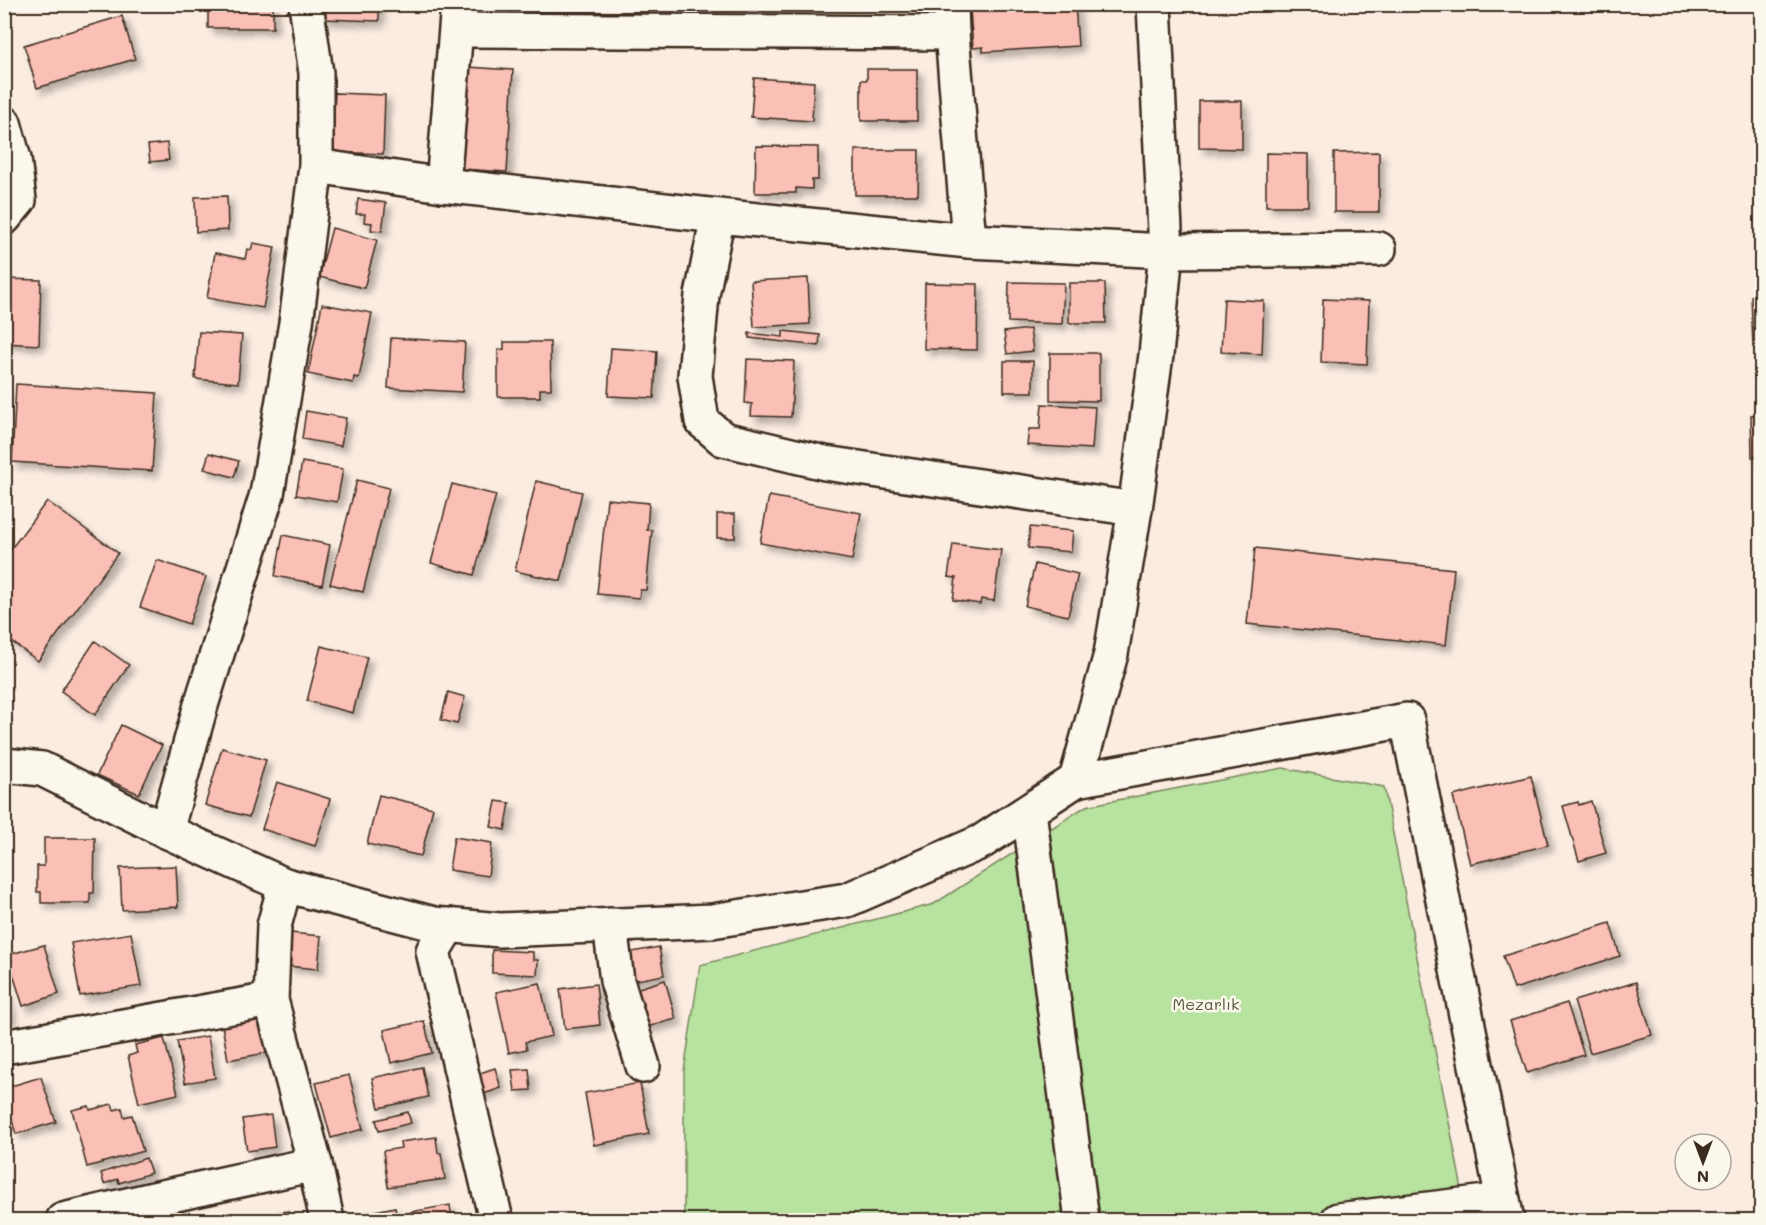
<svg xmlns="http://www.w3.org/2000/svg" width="1766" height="1225" font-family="Mali,sans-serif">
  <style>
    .green { fill: #b7e29f; stroke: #79865e; stroke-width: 1.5 }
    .building { fill: #fabfb5; stroke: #3b2a1e; stroke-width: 1.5; filter: url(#shadow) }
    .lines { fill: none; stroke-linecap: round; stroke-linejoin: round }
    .minor-casing { stroke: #3b2a1e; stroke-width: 38 }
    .minor { stroke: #fbf7ec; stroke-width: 33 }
    .labels { text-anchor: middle; stroke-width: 5; stroke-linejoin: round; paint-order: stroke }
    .park-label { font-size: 16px; fill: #5a583e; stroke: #fbf7ec }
  </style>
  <defs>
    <filter id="shadow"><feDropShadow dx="5.5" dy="5.5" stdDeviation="3" flood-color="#0004"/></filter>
  </defs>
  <rect width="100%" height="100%" fill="#fbece1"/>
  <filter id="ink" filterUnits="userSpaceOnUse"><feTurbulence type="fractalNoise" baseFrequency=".0167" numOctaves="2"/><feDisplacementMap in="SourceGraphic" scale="12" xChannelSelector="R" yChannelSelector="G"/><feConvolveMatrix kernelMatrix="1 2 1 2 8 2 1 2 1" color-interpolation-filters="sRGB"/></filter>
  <g filter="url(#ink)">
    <path class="green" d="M1283 768 1384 787 1468 1220H684V1071L700 965 934 904 1086 806Z"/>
    <g class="building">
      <rect x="208" y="4" width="65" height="24"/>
      <path d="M323 4H379V21L323 19Z"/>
      <path d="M1057 4H1075L1078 46 983 52V47L973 48 970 10Z"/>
      <path d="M122 16 135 59 37 88 24 45Z"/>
      <path d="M467 67 513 70 507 172 461 169Z"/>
      <path d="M867 69H917V121H861V80H867Z"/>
      <path d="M754 78 814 82 812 121 751 117Z"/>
      <path d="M335 93 385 95 383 154 332 152Z"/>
      <path d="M1199 101H1242V149L1199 148Z"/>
      <path d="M167 143 169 160 150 162 148 145Z"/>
      <path d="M756 146 818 147V180H812V189L796 188V193H755Z"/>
      <path d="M855 150H919L918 195H855Z"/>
      <path d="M1379 152V212H1334V153Z"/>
      <path d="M1266 153 1308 154V206H1266Z"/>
      <path d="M227 196 228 230 196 232 195 197Z"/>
      <path d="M358 199 386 203 382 231 371 230 372 223 364 222 365 214H356Z"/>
      <path d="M332 228 377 240 364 288 319 277Z"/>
      <path d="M253 243 275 247 263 308 207 298 215 253 245 259 247 249 251 250Z"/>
      <path d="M808 278 810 324 754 327 751 281Z"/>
      <path d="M4 279 41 280 39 345 4 343Z"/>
      <path d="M1009 282 1064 283 1062 324 1008 322Z"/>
      <path d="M925 283 978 284 977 350 924 349Z"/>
      <path d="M1069 283H1105L1106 323H1069Z"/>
      <path d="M1762 295V347H1753L1751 296Z"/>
      <path d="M1224 299 1264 301 1262 354 1221 352Z"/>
      <path d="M1323 299 1369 301 1367 364 1321 362Z"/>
      <path d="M322 304 372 313 359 378 354 377 353 383 308 374Z"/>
      <path d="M1030 329 1033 351 1007 354 1004 332Z"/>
      <path d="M783 331 820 335 819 346 749 338V333L783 337Z"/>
      <path d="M199 332 242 335 238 383 195 379Z"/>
      <path d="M391 338 465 342 462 392 388 388Z"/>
      <path d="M504 342H550L551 389H540V397H498V350L504 349Z"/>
      <path d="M611 348 657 351 654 398 608 396Z"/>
      <path d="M1050 353H1099V401L1050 400Z"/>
      <path d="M747 359 794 361 791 417 751 416 752 404 745 403Z"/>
      <rect x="1004" y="361" width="29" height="31"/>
      <path d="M16 384 157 393 152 471 12 462Z"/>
      <path d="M1042 404 1095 407 1092 449 1027 445 1029 429H1040Z"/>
      <path d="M306 411 346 418 341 446 302 439Z"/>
      <path d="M1762 414V456L1752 457 1751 415Z"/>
      <path d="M209 453 239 461 234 477 204 469Z"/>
      <path d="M302 462 343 469 337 502 296 495Z"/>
      <path d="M357 480 389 488 363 592 330 584Z"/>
      <path d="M536 481 582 492 561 581 515 571Z"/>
      <path d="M452 484 496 495 474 575 431 563Z"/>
      <path d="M769 496 861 513 852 560 760 543Z"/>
      <path d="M607 499 649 503 647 530H652L646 590H640L639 598 597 594Z"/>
      <path d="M47 501 118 553 38 661 4 636V558Z"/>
      <rect x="717" y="514" width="18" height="24"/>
      <path d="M1030 527 1073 531 1071 552 1028 548Z"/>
      <path d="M283 535 330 545 322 585 275 576Z"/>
      <path d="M953 544 1001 550 994 601 981 599 980 604 953 600 956 578 948 577Z"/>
      <path d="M1255 548 1454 569 1446 645 1247 624Z"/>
      <path d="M157 560 206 577 189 624 140 607Z"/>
      <path d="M1035 564 1078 574 1068 616 1025 606Z"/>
      <path d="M95 641 129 665 95 715 61 691Z"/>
      <path d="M321 646 367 657 353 713 307 701Z"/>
      <path d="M448 692 465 697 457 724 441 720Z"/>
      <path d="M121 725 162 745 139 794 97 775Z"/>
      <path d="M222 748 266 760 249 817 205 805Z"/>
      <path d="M1531 776 1548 845 1470 864 1453 796Z"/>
      <path d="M277 782 330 799 315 846 262 829Z"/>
      <path d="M379 795 433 808 421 856 367 844Z"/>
      <path d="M496 801 510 803 505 830 491 827Z"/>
      <path d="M1591 801 1606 853 1579 861 1563 806 1578 802 1579 805Z"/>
      <path d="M454 837 492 843 488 876 449 870Z"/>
      <path d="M44 838H95L94 893H90V903H41V892H37V866H44Z"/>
      <path d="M176 866 178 907 122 910 120 868Z"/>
      <path d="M1610 923 1620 956 1514 989 1503 956Z"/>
      <path d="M131 933 141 986 80 996 71 943Z"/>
      <path d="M290 933 321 936 318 969 287 966Z"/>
      <path d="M44 945 59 994 23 1006 7 955Z"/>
      <path d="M659 947 664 975 626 982 621 954Z"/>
      <path d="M492 950 533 952V960H538L537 975 492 973Z"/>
      <path d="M665 980 676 1019 643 1028 632 990Z"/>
      <path d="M1636 982 1652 1035 1590 1053 1574 1001Z"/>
      <path d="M540 983 552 1036 525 1042 527 1049 509 1053 496 992Z"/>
      <path d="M596 984 600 1025 565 1029 560 989Z"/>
      <path d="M4 985 12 1018 4 1020Z"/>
      <path d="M1567 1003 1584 1055 1527 1073 1510 1021Z"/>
      <path d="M261 1018 266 1053 228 1060 222 1025Z"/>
      <path d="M424 1021 432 1053 391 1063 384 1030Z"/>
      <path d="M208 1036 215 1078 185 1083 177 1041Z"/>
      <path d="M164 1038 178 1094 139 1103 128 1056 137 1053 135 1045Z"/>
      <path d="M422 1067 428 1097 379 1108 372 1078Z"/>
      <path d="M495 1068 501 1088 481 1095 474 1075Z"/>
      <path d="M529 1069 531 1090 515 1091 512 1070Z"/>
      <path d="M349 1075 363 1129 331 1138 316 1083Z"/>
      <path d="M41 1077 56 1122 16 1134 4 1095 10 1093 8 1087Z"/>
      <path d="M640 1083 649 1134 594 1145 585 1093Z"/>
      <path d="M112 1104 114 1110 122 1108 124 1117 132 1115 143 1151 87 1167 72 1110 89 1106 90 1110Z"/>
      <path d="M408 1112 411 1123 379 1131 376 1120Z"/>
      <path d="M271 1115 275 1147 247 1151 242 1119Z"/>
      <path d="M436 1137 438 1153H441L445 1179 388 1187 383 1151 401 1148 400 1142Z"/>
      <path d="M146 1158 151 1173 119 1183 118 1179 104 1184 101 1173Z"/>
      <path d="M450 1205 452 1220H411L410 1212Z"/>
      <path d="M395 1207 397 1220H347L346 1217Z"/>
      <path d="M288 1211 289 1220H268L266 1214Z"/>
    </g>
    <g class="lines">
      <g class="minor-casing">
        <g id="minor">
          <path d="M951 4 952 33 969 241"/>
          <path d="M457 30 952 33"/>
          <path d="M4 123 14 159 19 200 4 218"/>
          <path d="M316 166 443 185 718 216 969 241 1166 251 1379 249"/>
          <path d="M443 185 458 4"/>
          <path d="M718 216 702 295 695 376 702 421 723 439 825 463 1135 509"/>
          <path d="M4 765 42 769 166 831 285 885 434 924 500 930 712 921 847 900 981 842 1076 780 1407 720 1507 1220"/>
          <path d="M1076 780 1111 654 1135 509 1156 355 1166 251 1154 4"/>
          <path d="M1029 811 1082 1220"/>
          <path d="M166 831 201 705 267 494 296 323 316 166V73L306 4"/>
          <path d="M285 885 274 926 271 1000 315 1164 327 1220"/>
          <path d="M449 925 433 951 496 1220"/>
          <path d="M610 925 617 981 643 1066"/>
          <path d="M4 1047 271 1000"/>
          <path d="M63 1220 153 1199 315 1164"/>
          <path d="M1338 1220 1503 1200"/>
        </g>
      </g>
      <use href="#minor" class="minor"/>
    </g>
  </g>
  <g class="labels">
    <g class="park-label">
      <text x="1206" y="1010">Mezarlık</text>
    </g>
  </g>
  <rect width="1766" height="1225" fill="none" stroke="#fbf7ec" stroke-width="24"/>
  <rect x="12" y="12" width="1742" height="1201" fill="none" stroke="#3b2a1e" stroke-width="2" filter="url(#ink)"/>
  <g transform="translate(1703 1162) rotate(180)"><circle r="28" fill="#fbf7ec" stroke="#aea59a" stroke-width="1.5"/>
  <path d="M0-4.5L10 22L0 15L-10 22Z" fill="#3b2a1e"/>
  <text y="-9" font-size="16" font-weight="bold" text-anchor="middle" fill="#3b2a1e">N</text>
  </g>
</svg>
